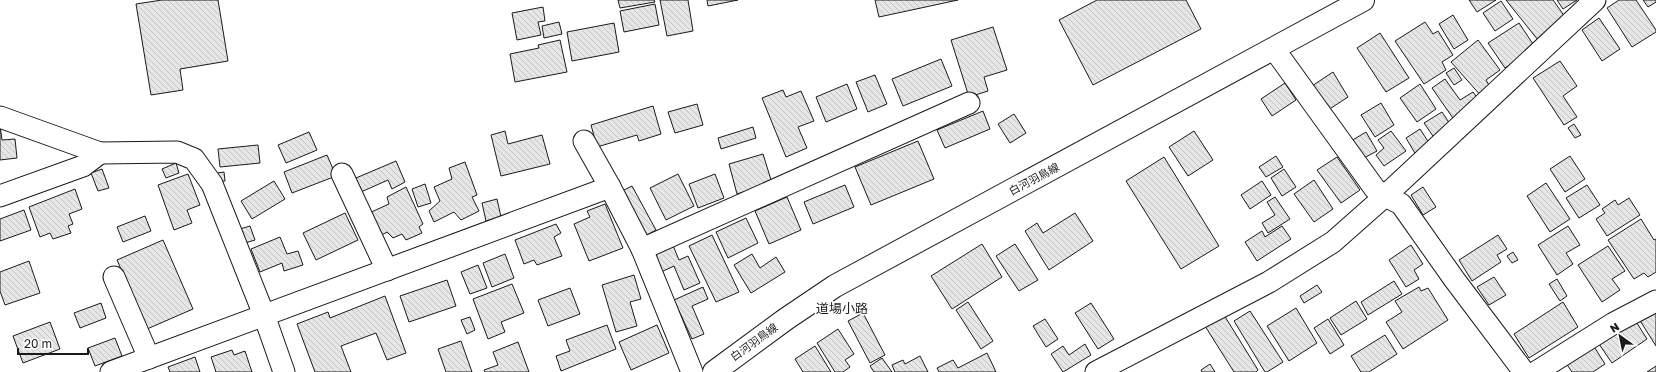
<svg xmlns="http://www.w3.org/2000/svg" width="1656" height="372" font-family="'Golos Text','Noto Sans JP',sans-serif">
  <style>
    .building { fill: url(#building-back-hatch); stroke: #1a1a1a }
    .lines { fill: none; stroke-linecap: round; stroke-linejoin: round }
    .street-casing { stroke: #1a1a1a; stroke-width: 23 }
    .primary-casing { stroke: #1a1a1a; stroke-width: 24 }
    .street { stroke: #fff; stroke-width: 21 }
    .primary { stroke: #fff; stroke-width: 22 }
    .labels { text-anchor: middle; stroke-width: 3; stroke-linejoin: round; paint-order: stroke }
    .street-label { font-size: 11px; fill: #1a1a1a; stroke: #fff }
    .quarter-label { font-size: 13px; fill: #1a1a1a; stroke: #fff }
  </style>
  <defs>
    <pattern id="building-back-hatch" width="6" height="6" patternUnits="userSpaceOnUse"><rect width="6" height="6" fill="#e6e6e6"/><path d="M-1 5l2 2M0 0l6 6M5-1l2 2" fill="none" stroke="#c5c5c5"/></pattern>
  </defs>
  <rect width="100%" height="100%" fill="#fff"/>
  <g class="building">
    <path d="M162 0H218L228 61 180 69 183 90 151 95 136 4Z"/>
    <path d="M618 0H654L655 2 620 8Z"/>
    <path d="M660 0H688L693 31 667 36Z"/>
    <path d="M707 0H738L708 6Z"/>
    <path d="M875 0H958L879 17Z"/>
    <path d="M1097 0H1186L1201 29 1093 85 1059 20Z"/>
    <path d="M1469 0H1496L1477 12Z"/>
    <path d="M1506 0H1553L1565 17 1538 40Z"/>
    <path d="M1557 0H1577L1563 9Z"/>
    <path d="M1619 0H1636L1656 30V32L1632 47 1607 8Z"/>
    <path d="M1643 0H1656V2L1648 7Z"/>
    <path d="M1501 1 1513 19 1495 31 1483 13Z"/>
    <path d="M655 4 659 25 624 32 620 11Z"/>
    <path d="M543 7 545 21 538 22 541 35 517 40 512 13Z"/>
    <path d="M1453 15 1468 40 1454 49 1439 24Z"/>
    <path d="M1599 18 1620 49 1602 61 1582 30Z"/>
    <path d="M559 22 562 34 544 38 542 26Z"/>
    <path d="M1425 22 1433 34 1438 31 1453 55 1442 62 1446 70 1424 84 1395 41Z"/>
    <path d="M614 23 619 52 572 61 567 32Z"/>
    <path d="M1519 23 1535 47 1505 68 1488 43Z"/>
    <path d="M993 27 1007 70 984 77 988 91 969 97 951 40Z"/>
    <path d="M1380 33 1409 78 1386 92 1357 48Z"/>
    <path d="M560 40 567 72 515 82 510 54 539 48 538 45Z"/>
    <path d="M1478 40 1500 70 1486 80 1492 90 1482 97 1451 62Z"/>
    <path d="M941 59 952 86 903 106 892 79Z"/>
    <path d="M1560 61 1577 86 1563 96 1577 117 1564 125 1533 78Z"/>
    <path d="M1454 68 1462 80 1454 85 1446 73Z"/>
    <path d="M1333 72 1348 97 1328 110 1312 86Z"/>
    <path d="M875 75 887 104 868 112 856 82Z"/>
    <path d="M1445 79 1460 100 1473 92 1480 102 1455 121 1432 88Z"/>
    <path d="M1285 83 1296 100 1272 116 1261 99Z"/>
    <path d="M847 84 857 109 826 122 816 97Z"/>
    <path d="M1420 84 1436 109 1417 122 1400 98Z"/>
    <path d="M783 90 786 97 801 91 814 121 798 127 807 148 786 157 762 98Z"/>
    <path d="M1381 103 1394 125 1375 137 1361 115Z"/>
    <path d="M697 104 703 125 675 133 668 112Z"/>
    <path d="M653 106 661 134 639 141 637 135 597 147 591 125Z"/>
    <path d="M983 111 990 129 945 148 937 130Z"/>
    <path d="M1442 112 1452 127 1435 139 1424 123Z"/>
    <path d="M1014 114 1026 133 1010 143 998 124Z"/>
    <path d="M1574 124 1581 135 1575 138 1568 128Z"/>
    <path d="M0 125 2 140 15 139 17 158 0 160Z"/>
    <path d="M753 127 756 138 721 149 718 138Z"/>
    <path d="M1420 129 1431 146 1416 155 1406 138Z"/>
    <path d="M505 131 508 144 542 135 550 164 501 176 491 135Z"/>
    <path d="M1194 131 1213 160 1188 176 1169 147Z"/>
    <path d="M1391 131 1406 151 1384 166 1376 155 1384 148 1378 140Z"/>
    <path d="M309 132 317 150 286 163 278 145Z"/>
    <path d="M1366 132 1377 151 1362 159 1351 141Z"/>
    <path d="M918 141 934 179 871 205 855 167Z"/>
    <path d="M258 145 260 163 220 167 218 149Z"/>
    <path d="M763 154 772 183 737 194 729 164Z"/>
    <path d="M327 155 336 176 292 193 284 172Z"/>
    <path d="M1276 156 1283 167 1266 177 1259 167Z"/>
    <path d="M1570 156 1585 179 1565 192 1550 169Z"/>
    <path d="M1164 157 1219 246 1181 269 1126 181Z"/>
    <path d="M1337 157 1360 190 1341 203 1317 170Z"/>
    <path d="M396 161 405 182 392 189 388 180 361 192 356 178Z"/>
    <path d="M465 162 477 195 472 197 479 211 461 220 454 212 434 222 429 211 440 201 434 187 452 179 449 168Z"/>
    <path d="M176 163 179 173 166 178 162 169Z"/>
    <path d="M102 169 109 188 98 191 91 173Z"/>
    <path d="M1284 169 1296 187 1282 196 1271 178Z"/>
    <path d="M224 172 225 181 218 182 217 173Z"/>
    <path d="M188 174 200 205 187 210 192 223 174 230 158 185Z"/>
    <path d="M678 174 694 206 666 220 650 188Z"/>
    <path d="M715 174 724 198 698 208 689 184Z"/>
    <path d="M1314 180 1333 209 1314 222 1294 194Z"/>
    <path d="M274 181 285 199 252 219 241 201Z"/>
    <path d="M1262 181 1271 195 1250 209 1241 195Z"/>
    <path d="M1546 183 1570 219 1550 232 1527 196Z"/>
    <path d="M425 184 431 203 418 207 412 189Z"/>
    <path d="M845 185 854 207 813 224 804 202Z"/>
    <path d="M1587 185 1600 205 1579 218 1566 198Z"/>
    <path d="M632 186 656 230 645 236 620 192Z"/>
    <path d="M406 187 423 224 419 227 422 233 406 240 402 234 393 238 387 232 380 236 367 214 389 204 387 197Z"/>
    <path d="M1423 187 1436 207 1423 215 1411 195Z"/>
    <path d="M75 189 82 209 69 214 73 224 68 226 71 233 53 239 50 233 40 237 29 207Z"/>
    <path d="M787 197 801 230 769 244 755 211Z"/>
    <path d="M1275 197 1290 219 1268 233 1262 223 1275 215 1267 202Z"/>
    <path d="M1629 198 1640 215 1607 236 1596 219 1605 213 1602 209 1615 200 1618 205Z"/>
    <path d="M497 199 501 217 486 221 482 203Z"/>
    <path d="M605 204 623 248 589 261 574 224 590 217 587 211Z"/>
    <path d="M24 210 31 230 0 241V219Z"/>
    <path d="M345 213 358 240 316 260 303 233Z"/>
    <path d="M1075 213 1093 241 1049 270 1025 231 1037 223 1043 233Z"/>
    <path d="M145 216 151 231 123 242 117 227Z"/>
    <path d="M746 218 758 243 728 258 716 232Z"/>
    <path d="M1641 219 1654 240 1656 239V272L1648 277 1644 273 1634 279 1608 240Z"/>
    <path d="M556 224 561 233 554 237 562 256 537 265 534 260 524 264 515 240Z"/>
    <path d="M250 226 255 240 245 243 240 229Z"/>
    <path d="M1282 226 1291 239 1257 261 1245 242 1262 231 1265 237Z"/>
    <path d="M1568 226 1580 245 1566 253 1573 264 1557 275 1538 245Z"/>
    <path d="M712 235 739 292 716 302 689 246Z"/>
    <path d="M1498 235 1507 249 1497 255 1501 262 1472 281 1459 260Z"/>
    <path d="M280 237 287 254 298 251 303 265 284 271 282 263 260 272 251 249Z"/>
    <path d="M163 240 193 309 147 329 117 260Z"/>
    <path d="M672 243 679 260 688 256 700 283 684 290 674 266 661 272 652 252Z"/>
    <path d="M982 244 1002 277 952 309 931 276Z"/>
    <path d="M1015 244 1038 280 1019 291 996 256Z"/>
    <path d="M1411 245 1423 264 1414 270 1419 279 1406 287 1389 260Z"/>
    <path d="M1608 246 1625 271 1612 279 1620 290 1602 302 1578 265Z"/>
    <path d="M1513 252 1518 260 1512 263 1507 256Z"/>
    <path d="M505 254 514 278 492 287 483 263Z"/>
    <path d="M752 254 760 268 776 257 785 272 751 293 734 265Z"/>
    <path d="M29 261 40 293 5 305 0 291V272Z"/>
    <path d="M478 265 487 288 470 294 461 272Z"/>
    <path d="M634 275 641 299 630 302 637 326 616 332 602 285Z"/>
    <path d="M1494 277 1506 295 1489 305 1477 287Z"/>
    <path d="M1557 279 1567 296 1560 301 1549 284Z"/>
    <path d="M447 280 456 306 409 322 400 296Z"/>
    <path d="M1394 281 1402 294 1368 315 1361 302Z"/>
    <path d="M512 284 524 313 501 322 505 332 488 339 473 299Z"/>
    <path d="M1317 285 1322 292 1304 303 1300 296Z"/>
    <path d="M703 287 708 299 692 306 704 334 692 339 674 300Z"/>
    <path d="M1419 287 1421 291 1428 288 1448 320 1403 349 1386 322 1402 312 1395 301Z"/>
    <path d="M570 288 580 314 548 326 538 300Z"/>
    <path d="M385 296 406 353 387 360 376 333 341 346 351 372H315L297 324 328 312 330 318Z"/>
    <path d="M1356 301 1367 319 1341 335 1330 318Z"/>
    <path d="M968 302 993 341 981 349 956 310Z"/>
    <path d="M1563 302 1578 327 1529 358 1514 334Z"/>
    <path d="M101 303 106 318 80 328 74 313Z"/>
    <path d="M1091 303 1114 339 1098 349 1075 313Z"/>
    <path d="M1296 308 1317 343 1289 361 1267 326Z"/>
    <path d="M1656 308V346L1639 319Z"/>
    <path d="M1250 311 1283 362 1267 372H1265L1234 321Z"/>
    <path d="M863 313 885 355 870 363 848 321Z"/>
    <path d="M1224 315 1258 370 1256 372H1234L1205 326Z"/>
    <path d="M470 317 475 330 467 334 461 320Z"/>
    <path d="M1045 319 1058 339 1046 347 1033 326Z"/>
    <path d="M1328 319 1344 345 1330 354 1314 328Z"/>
    <path d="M1635 320 1647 339 1612 363 1599 344Z"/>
    <path d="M50 322 60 349 23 363 13 336Z"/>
    <path d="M607 325 616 349 561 371 556 356 570 351 566 340Z"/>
    <path d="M657 325 669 353 631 370 619 342Z"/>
    <path d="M838 329 854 354 845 360 850 367 843 372H835L817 343Z"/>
    <path d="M1385 335 1397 354 1369 372H1361L1351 356Z"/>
    <path d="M115 338 122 356 95 366 88 348Z"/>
    <path d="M461 341 472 372H446L438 349Z"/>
    <path d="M518 342 529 372H485L484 370 498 365 493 352Z"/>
    <path d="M1085 344 1091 355 1063 372 1051 354 1063 346 1069 355Z"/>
    <path d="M1593 345 1605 364 1593 372H1572L1566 363Z"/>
    <path d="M815 346 831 372H803L795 359Z"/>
    <path d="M232 350 234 355 245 351 252 372H216L211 357Z"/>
    <path d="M987 353 996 372H939L937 368 953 360 958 368Z"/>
    <path d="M920 356 928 372H895L892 365 903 360 905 364Z"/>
    <path d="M195 357 200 372H170L168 367Z"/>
    <path d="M882 358 892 372H874L870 366Z"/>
    <path d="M1210 364 1215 372H1202L1201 370Z"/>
    <path d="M1656 366V372H1647Z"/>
  </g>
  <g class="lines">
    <g class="street-casing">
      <g id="street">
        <path d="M1274 49 1375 189 1385 196 1401 204 1454 279 1524 372"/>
        <path d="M0 117 100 153 177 152 194 159 212 184 264 315 284 372"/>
        <path d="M584 141 610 187 642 249 692 372"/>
        <path d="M342 174 387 270"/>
        <path d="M0 196 83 166 100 153"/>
        <path d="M642 249 969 103"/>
        <path d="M114 277 149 358"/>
        <path d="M111 372 610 187"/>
        <path d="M1096 372 1269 282 1333 242 1385 196 1595 0"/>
        <path d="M1536 372 1614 323 1656 301"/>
      </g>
    </g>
    <g class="primary-casing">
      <path id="primary" d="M714 372 786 319 835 286 1363 0"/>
    </g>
    <use href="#street" class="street"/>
    <use href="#primary" class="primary"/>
  </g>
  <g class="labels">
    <g class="street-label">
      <text transform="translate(1034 179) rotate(-28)" y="4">白河羽鳥線</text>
      <text transform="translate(754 342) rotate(-36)" y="4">白河羽鳥線</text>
    </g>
    <g class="quarter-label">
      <text x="842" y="313">道場小路</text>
    </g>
  </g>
  <g transform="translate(1620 336) rotate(327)" stroke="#ffffff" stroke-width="3" paint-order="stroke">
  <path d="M0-3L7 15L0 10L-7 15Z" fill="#1a1a1a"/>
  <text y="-6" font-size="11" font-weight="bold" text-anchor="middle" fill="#1a1a1a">N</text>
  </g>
  <path d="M18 348v6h70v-6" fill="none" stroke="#1a1a1a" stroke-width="2"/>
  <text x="24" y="348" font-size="12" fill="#1a1a1a" stroke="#ffffff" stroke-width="3" paint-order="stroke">20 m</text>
</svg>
